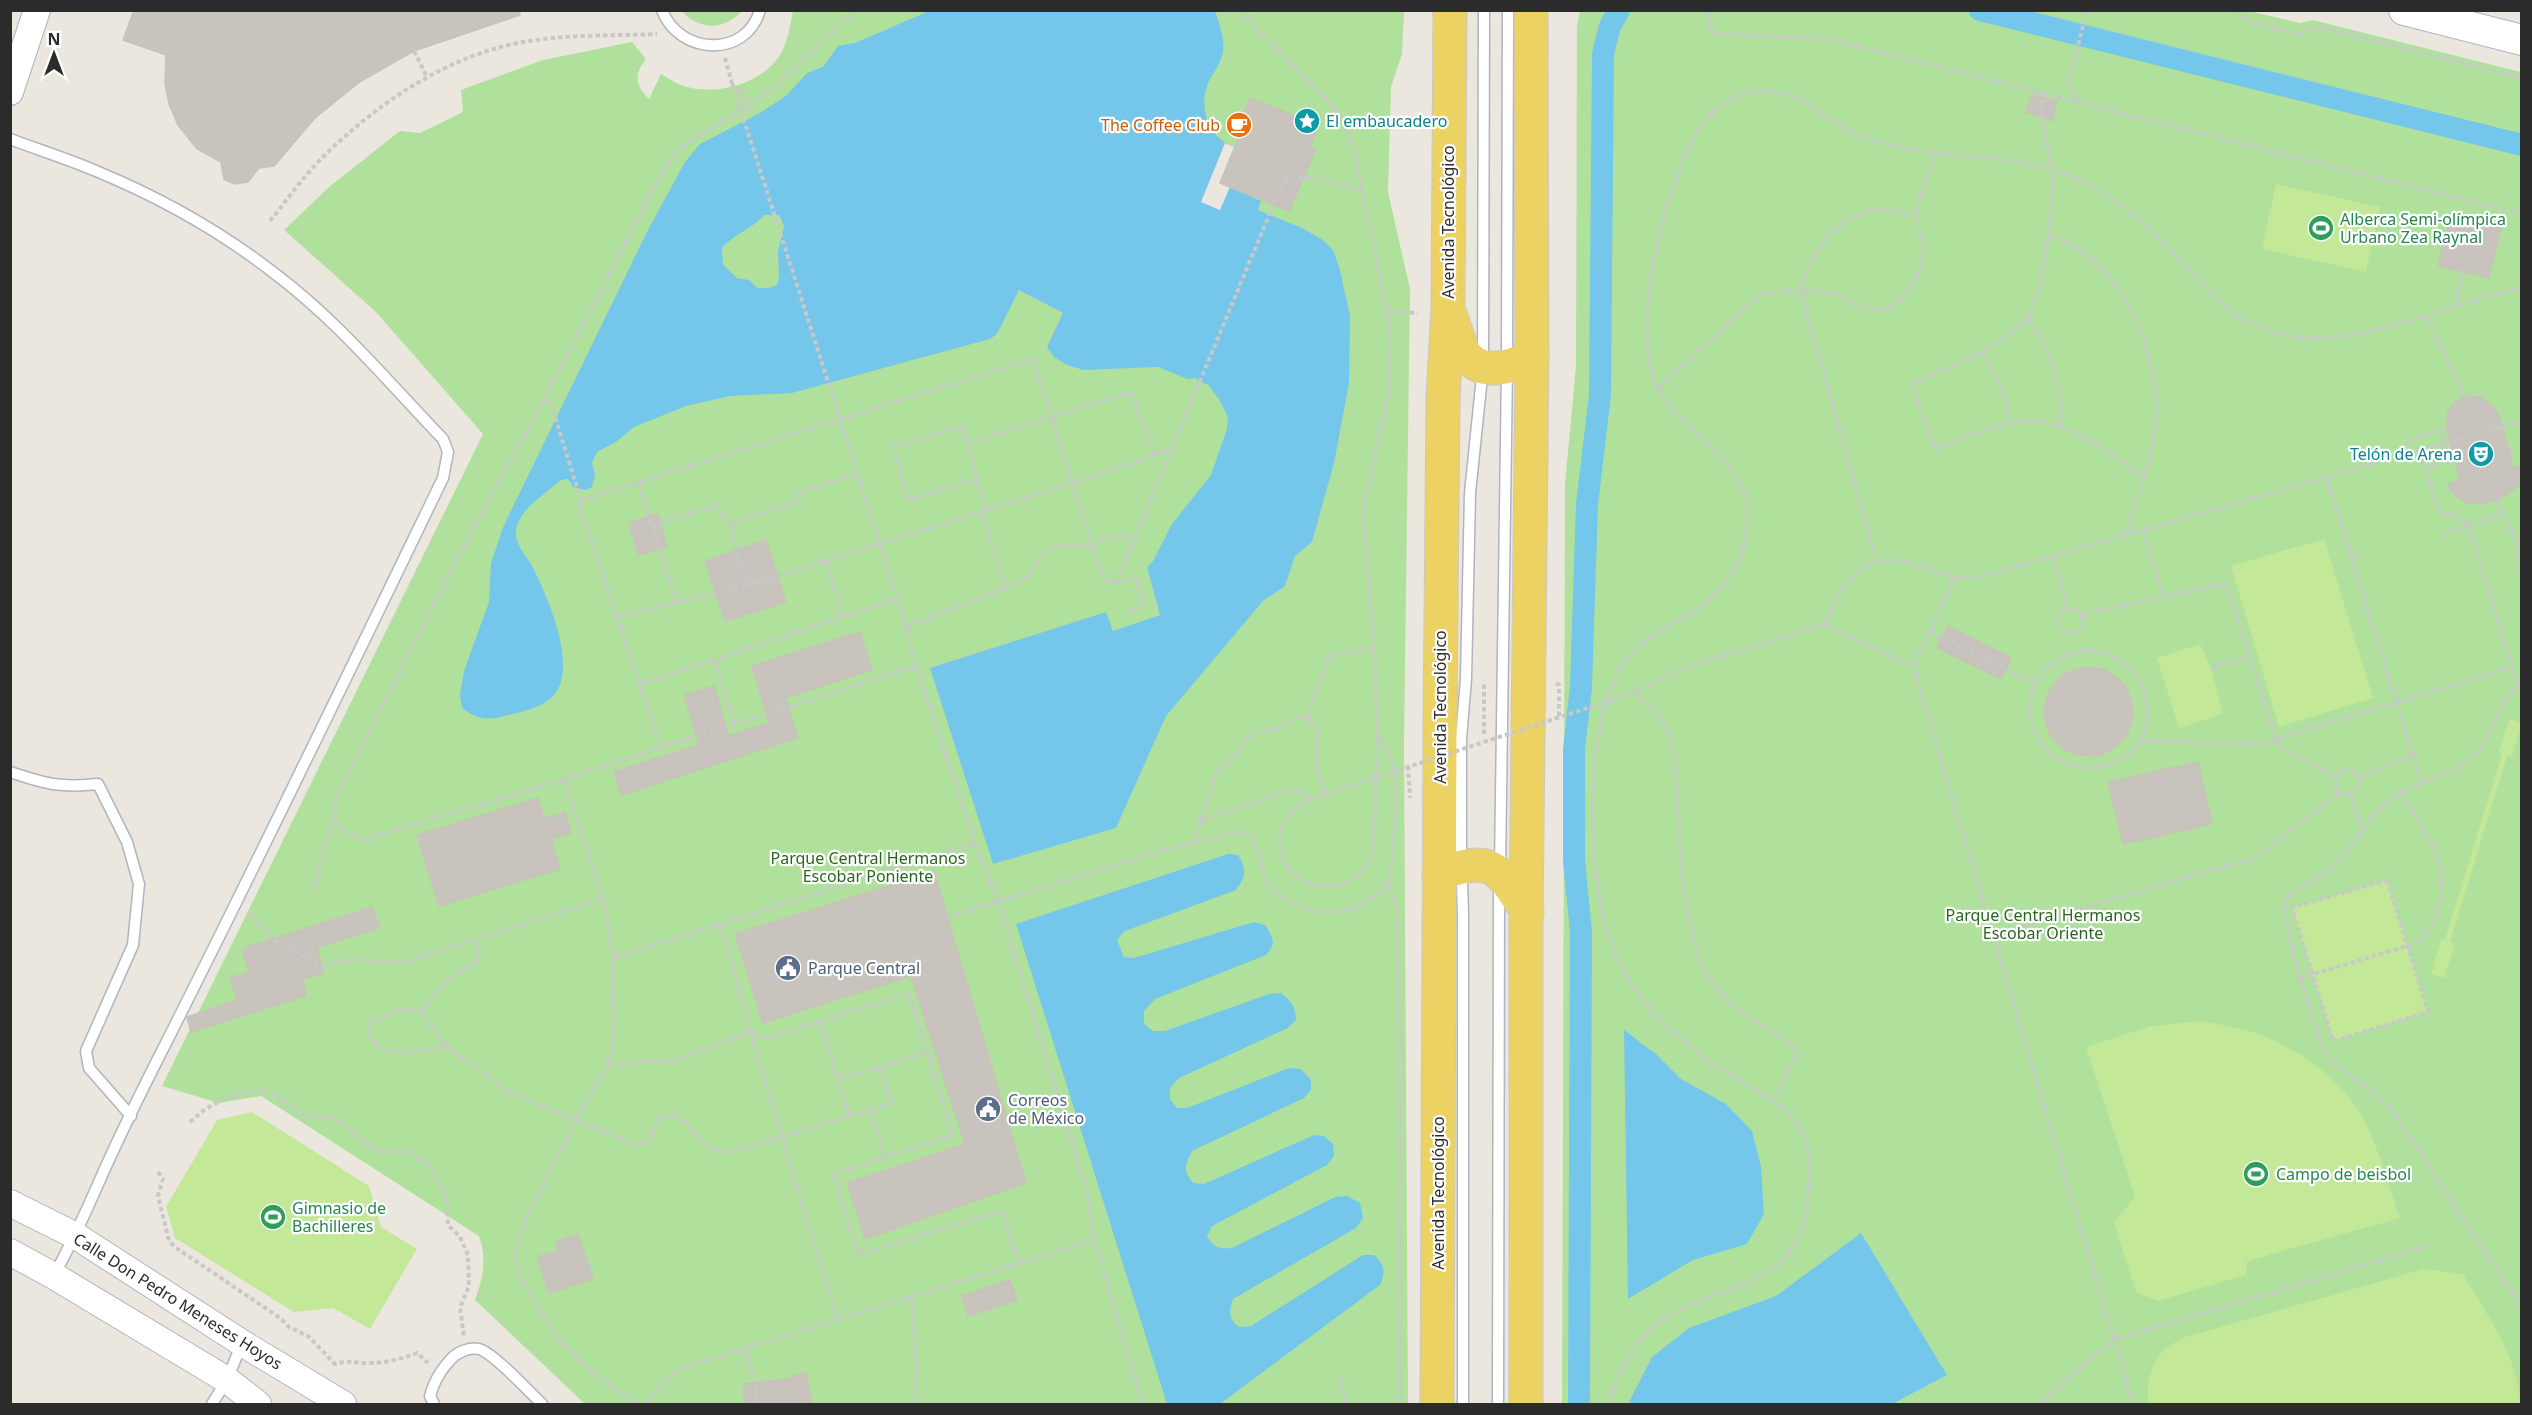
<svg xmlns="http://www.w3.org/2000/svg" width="2532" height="1415" font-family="'Noto Sans',sans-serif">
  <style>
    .green { fill: #b0e19c }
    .pitch { fill: #c3e898 }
    .water { fill: #74c6eb; fill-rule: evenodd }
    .pier { fill: #ece7de }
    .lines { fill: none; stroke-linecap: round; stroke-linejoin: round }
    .canal { stroke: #74c6eb; stroke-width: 22 }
    .building { fill: #c8c3bd; stroke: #c8c2b7; stroke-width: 1.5 }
    .service-casing { stroke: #b1b3be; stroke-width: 13 }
    .tertiary-casing { stroke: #b1b3be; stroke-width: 28 }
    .secondary-casing { stroke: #b1b3be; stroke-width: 32 }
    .primary-casing { stroke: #c8c8c8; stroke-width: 35 }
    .path { stroke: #c8c8c8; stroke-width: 4; stroke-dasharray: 4.5 3; stroke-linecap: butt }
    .service { stroke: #fff; stroke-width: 10 }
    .tertiary { stroke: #fff; stroke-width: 26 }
    .secondary { stroke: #fff; stroke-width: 30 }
    .primary { stroke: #ecd263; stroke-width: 33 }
    .path-bridge { stroke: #c8c8c8; stroke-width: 4; stroke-dasharray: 4.5 3; stroke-linecap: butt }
    .labels { text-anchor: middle; stroke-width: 4.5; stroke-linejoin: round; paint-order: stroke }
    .culture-label { font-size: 16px; fill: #0d838f; stroke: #fff; text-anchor: start }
    .food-label { font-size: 16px; fill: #c56008; stroke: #fff; text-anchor: end }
    .leisure-label { font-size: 16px; fill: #27864d; stroke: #fff; text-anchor: start }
    .street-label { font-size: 16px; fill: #2b2b2b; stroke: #fff }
    .park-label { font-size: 16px; fill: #29661d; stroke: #fff }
    .service-label { font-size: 16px; fill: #4e5e75; stroke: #fff; text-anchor: start }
  </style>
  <rect width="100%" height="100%" fill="#ece7de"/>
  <g class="green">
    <path d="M682 11H742C725 30 699 31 682 11Z"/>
    <path d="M793 11H1404L1402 54 1391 87 1388 192 1410 289 1404 745 1408 1404H585L475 1300C483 1278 487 1258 479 1236L261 1096 219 1103 162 1086 483 434 376 312 284 230 329 187 400 131 420 133 463 112 461 90 543 60 632 42 646 59C634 74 635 85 649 99L661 74C667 77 674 83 681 85 713 97 761 85 780 55 788 41 790 26 793 11Z"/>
    <path d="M1580 11H2249L2300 23 2313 20 2521 72V1404H1562L1565 484 1576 366 1577 25Z"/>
  </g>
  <g class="pitch">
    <path d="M2276 184 2380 207 2366 272 2262 249Z"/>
    <path d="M2324 539 2373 698 2279 727 2231 566Z"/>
    <path d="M2200 644 2211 668 2223 714 2179 728 2157 658Z"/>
    <path d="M2509 719 2521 723V726L2512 757 2507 756 2450 942 2455 944 2444 978 2431 974 2441 940H2445L2502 754 2499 753Z"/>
    <path d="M2387 880 2428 1012 2333 1041 2292 908Z"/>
    <path d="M2201 1021C2216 1024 2231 1026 2246 1030 2288 1041 2340 1077 2361 1115 2379 1147 2388 1184 2400 1218L2247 1261 2246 1275 2158 1301 2136 1292 2114 1223 2135 1196 2086 1047 2152 1026Z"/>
    <path d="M252 1112 369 1186 381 1227 417 1249 370 1329 333 1308 294 1312 175 1238 166 1207 217 1120Z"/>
    <path d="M2424 1269 2463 1274C2486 1314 2519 1357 2520 1404H2150C2144 1386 2151 1363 2165 1349 2169 1345 2177 1342 2182 1338Z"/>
  </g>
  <g class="water">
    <path d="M929 11H1215C1220 26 1226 40 1222 56 1219 67 1210 76 1207 86 1199 112 1209 137 1234 147L1220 183 1261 201 1258 210 1302 228 1323 240 1333 250 1340 270 1350 316 1349 383 1334 463 1312 542 1295 556 1285 586 1263 601 1166 716 1116 828 993 864 930 668 1106 612 1113 631 1160 615 1147 567 1153 561 1172 524 1211 475 1227 429 1228 417 1219 399 1208 385 1195 378 1188 379 1158 367 1083 370 1065 364 1054 357 1047 347 1063 313 1019 290 997 334 990 339 792 393 730 396 686 406 634 427 616 442 597 452 592 463 595 475 592 487 586 490 573 487 568 479 561 480C545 494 520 508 516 530 514 544 526 555 532 566 547 595 582 673 550 699 538 708 523 712 508 715 490 721 477 720 462 708L460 694 464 671 489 602 491 563 504 525 649 228 685 162 700 144 760 113 787 95 806 74 824 66 838 46 855 43ZM764 215H779L784 226 778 251 779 276 777 285 767 288H757L749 280 737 278 723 265 722 248C734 234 751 230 764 215Z"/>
    <path d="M1228 854 1238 855C1247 869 1246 876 1236 890L1125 931 1117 940 1124 957 1134 958 1254 922 1265 925C1273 938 1277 943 1266 955L1155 999 1144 1011V1024L1153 1031H1165L1269 994 1281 993C1292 1001 1295 1007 1296 1020L1288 1028 1179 1078 1170 1088V1099L1177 1108H1187L1289 1068 1301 1069 1311 1080V1090L1304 1098 1192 1151C1185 1164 1182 1172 1194 1183L1204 1184 1314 1135 1324 1136 1333 1144 1334 1156 1327 1165 1212 1226 1207 1236C1213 1248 1220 1249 1232 1248L1335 1197 1347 1196 1360 1203 1363 1218 1356 1228 1233 1299C1229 1311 1228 1319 1239 1327L1251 1326 1363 1255H1374C1385 1265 1386 1272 1380 1285L1220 1404H1167L1016 924Z"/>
    <path d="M1624 1030 1657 1055 1681 1079 1726 1104 1752 1131 1761 1167 1764 1214 1747 1244 1693 1260 1628 1299Z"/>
    <path d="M1861 1233 1947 1375 1892 1404H1628L1652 1357 1689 1328 1776 1296Z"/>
  </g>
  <path class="pier" d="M1225 143 1234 147 1220 183 1230 187 1220 210 1201 202Z"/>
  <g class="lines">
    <g class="canal">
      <path d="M1980 10 2522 145"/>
      <path d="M1579 1404 1581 931 1574 861V749L1581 687 1587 504 1600 395 1603 54 1610 26 1619 10"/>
    </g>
  </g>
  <g class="building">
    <path d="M134 10H519L520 15 414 51 361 81 315 118 274 166 259 168 248 182 234 184 224 179 221 162 197 149 178 125 169 104 165 83 166 55 123 40Z"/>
    <path d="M2031 95 2057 101 2053 121 2026 112Z"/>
    <path d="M1250 98 1319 126 1310 147 1316 150 1289 211 1220 183 1246 120 1242 117Z"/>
    <path d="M2478 221 2501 227 2489 278 2438 266 2448 224 2476 230Z"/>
    <path d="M2465 396 2480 397 2490 404 2498 414 2514 468 2522 466V480L2517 487 2497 500 2481 504 2466 502 2457 497 2447 485 2460 480 2446 427 2448 411 2455 402Z"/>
    <path d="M658 514 667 547 639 555 629 523Z"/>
    <path d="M766 540 786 602 725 621 705 561Z"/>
    <path d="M1948 626 2011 658 2001 679 1937 648Z"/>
    <path d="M860 632 872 670 785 698 798 738 621 795 614 772 699 745 684 695 714 686 729 736 769 723 752 666Z"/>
    <path d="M2091 667 2105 670 2118 678 2127 689 2132 703 2133 718 2128 732 2119 744 2100 756 2078 755 2064 749 2053 739 2046 726 2044 711 2046 698 2053 685 2063 675 2077 669Z"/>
    <path d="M2198 762 2212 824 2123 844 2108 782Z"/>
    <path d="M538 798 544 819 565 812 571 833 551 839 560 869 439 906 417 835Z"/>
    <path d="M934 872 1026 1183 865 1239 847 1183 965 1144 911 976 763 1023 735 934Z"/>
    <path d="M372 907 380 928 317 947 324 973 303 979 306 996 191 1032 187 1017 237 1000 230 978 249 972 242 949Z"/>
    <path d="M578 1234 593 1279 549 1293 537 1257 558 1250 556 1242Z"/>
    <path d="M1010 1280 1017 1300 968 1316 962 1296Z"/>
    <path d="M806 1372 812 1404H744V1384L786 1379Z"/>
  </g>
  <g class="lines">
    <g class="service-casing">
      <g id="service">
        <path d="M662 10C679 55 746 59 760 10"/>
        <path d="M10 139C39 150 68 159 96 171 159 197 220 231 274 273 337 320 389 383 443 439L448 452 443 478C352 666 262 853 168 1039 144 1086 120 1134 99 1182 85 1214 71 1245 54 1275"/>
        <path d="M10 772C46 784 60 788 98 784L127 842 139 884 133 945 86 1051 89 1068 131 1116"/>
        <path d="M1500 867 1507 367 1508 10"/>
        <path d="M212 1404 227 1380 242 1343"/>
        <path d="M434 1404 430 1396C434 1381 440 1371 450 1360 457 1352 469 1347 479 1349 494 1353 529 1392 542 1404"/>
        <path d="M1463 1404V913L1461 850V739L1466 679 1470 493 1483 367 1484 10"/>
        <path d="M1498 1404 1499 886"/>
      </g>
    </g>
    <g class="tertiary-casing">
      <g id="tertiary">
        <path d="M10 92 37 10"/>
        <path d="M10 1203 76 1236 242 1343 343 1404"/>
        <path d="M10 1252 54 1276 227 1380 258 1404"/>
      </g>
    </g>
    <g class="secondary-casing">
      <path id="secondary" d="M2404 10 2522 40"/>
    </g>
    <g class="primary-casing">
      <g id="primary">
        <path d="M1451 317C1455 327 1458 339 1462 349 1476 378 1511 369 1532 355"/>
        <path d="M1439 874C1493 854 1499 868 1527 912"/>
        <path d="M1437 1404 1440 725 1443 399 1448 307 1450 10"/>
        <path d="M1526 1404V924L1532 355 1531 10"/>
      </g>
    </g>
    <g class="path">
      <path d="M855 10 776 86 748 107 697 135 673 155 662 172 544 400 472 530 335 799 334 819C342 831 352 837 367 839L564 779 916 666"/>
      <path d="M1240 10 1333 106 1344 122 1353 146 1387 312 1390 342V378L1387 398 1363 511 1374 648 1378 734 1373 845C1372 850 1371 858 1368 863 1342 906 1271 885 1281 834 1283 826 1285 818 1290 813 1303 800 1325 795 1341 789"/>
      <path d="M1708 10C1708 22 1708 28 1718 34L1827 39 2522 214"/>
      <path d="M2237 10 2249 22 2299 34 2318 27 2522 78"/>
      <path d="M414 51 427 77"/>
      <path d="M725 58 732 83"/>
      <path d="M735 91 741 89 748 107"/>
      <path d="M2044 92C2038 120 2049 142 2052 169 2056 193 2042 303 2026 319 1994 351 1951 366 1911 384L1935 449C1959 441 1984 428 2009 423 2061 412 2104 450 2145 477"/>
      <path d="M2079 101 2069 82 2087 10"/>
      <path d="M270 221C287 200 303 177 322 158 377 103 452 52 530 41 572 34 615 36 657 34"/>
      <path d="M2049 236C2120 255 2166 363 2155 431 2153 446 2149 461 2145 476 2140 497 2129 515 2126 537"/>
      <path d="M2456 305 2462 271"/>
      <path d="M1387 312 1418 313"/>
      <path d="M2424 315 2465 396"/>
      <path d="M2028 318C2051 355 2063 381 2060 425"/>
      <path d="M1982 352C1997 375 2007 395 2009 423"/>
      <path d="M1658 388 1759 296 1765 293C1788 292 1812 288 1834 294 1848 298 1857 309 1872 310 1902 313 1926 271 1924 245 1923 235 1915 225 1916 214 1919 194 1929 172 1937 153"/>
      <path d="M832 394 906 627 916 666 975 843 998 901 1088 1195 1094 1240 1143 1404"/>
      <path d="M544 400 551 404 581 500 579 505 661 747"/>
      <path d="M962 426 977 479 909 500 893 447Z"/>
      <path d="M968 443 1131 392 1155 455"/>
      <path d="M2421 451 2439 512 2457 515 2468 525 2518 686"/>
      <path d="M2411 453 2407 440 2441 430 2450 461 2426 467"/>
      <path d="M977 479 986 510"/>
      <path d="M2327 479 2422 784"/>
      <path d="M639 483 676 602"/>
      <path d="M581 500 1033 359 1101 574C1111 587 1121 582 1136 578L1144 606 1126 612"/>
      <path d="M2497 500C2501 515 2510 526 2516 540 2520 553 2517 567 2522 579"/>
      <path d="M981 511 1006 589"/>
      <path d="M652 526 717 505 729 524"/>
      <path d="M2144 531 2162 595"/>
      <path d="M2443 534 2501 515"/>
      <path d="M2053 557 2067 609"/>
      <path d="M2350 559 2362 556"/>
      <path d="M825 560 843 616"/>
      <path d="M1877 562 1800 291C1809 253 1840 209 1884 210 1894 210 1906 214 1916 215"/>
      <path d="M1955 577 1913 666 2133 1404"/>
      <path d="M1116 583 1282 184C1300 169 1342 186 1364 191"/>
      <path d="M748 585 729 524 800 501 797 493 857 474"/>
      <circle cx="2070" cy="621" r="13"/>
      <path d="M2080 615 2226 583 2276 739 2281 747 2336 777"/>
      <path d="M618 617 748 585 1073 483 1172 449"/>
      <path d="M1824 625 1913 666"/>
      <path d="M906 627 1018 583 1027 577 1046 550 1053 546H1092L1110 536 1135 537"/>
      <path d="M1930 632 2034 683"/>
      <path d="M2083 650C2090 651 2098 651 2105 653 2136 665 2156 698 2145 730 2139 748 2128 758 2111 764 2033 790 1988 675 2083 650Z"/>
      <path d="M714 661 735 724"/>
      <path d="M2211 668 2249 657"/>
      <path d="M1556 683 1559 685V716"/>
      <path d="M641 684 897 599"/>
      <path d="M2522 684C2496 702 2493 740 2470 759 2449 777 2422 780 2399 794 2368 812 2355 849 2327 871 2311 884 2291 885 2282 907L2300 978 2323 1050 2329 1060 2368 1088 2392 1110 2522 1308"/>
      <path d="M1635 691C1644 704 1657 712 1665 725 1677 749 1676 780 1678 806 1681 858 1683 946 1716 988 1735 1012 1768 1029 1793 1046L1796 1056 1773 1101"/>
      <path d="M1627 695 1683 668 1824 625C1831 611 1838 594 1849 581 1884 540 1916 570 1955 577 1964 579 1974 577 1983 576L2522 421"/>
      <path d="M1307 719 1329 656 1374 648"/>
      <path d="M1484 734V684"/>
      <path d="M1378 735 1393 762 1396 785 1393 858 1387 885 1398 908 1400 1404"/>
      <path d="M2141 741 2268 744 2276 739 2512 667"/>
      <path d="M1408 766 1410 798"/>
      <circle cx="2347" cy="782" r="12"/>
      <path d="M2359 778 2413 754"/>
      <path d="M564 779 603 899 614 958 613 1045 607 1066 575 1122 525 1221 515 1258 518 1274 558 1338 591 1371 638 1404"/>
      <path d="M2351 794 2362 831"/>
      <path d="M1200 821 1285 792 1299 791 1310 800"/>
      <path d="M1195 841 1216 772 1237 754 1244 740 1259 731H1273L1296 717 1307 719 1318 727V771L1325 795"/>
      <path d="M2387 880 2428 1012 2333 1041 2292 908Z"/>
      <path d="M312 891 333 819"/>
      <path d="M249 913 273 939 322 966 351 959 401 963 603 899"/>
      <path d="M948 917C1018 895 1088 874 1157 852 1179 846 1201 840 1224 836 1229 835 1237 831 1242 832 1262 835 1258 868 1267 882 1285 907 1324 918 1353 908 1367 903 1377 894 1387 885"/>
      <path d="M720 925 781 1136 838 1320"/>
      <path d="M1993 936 2203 872 2254 859 2340 792"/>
      <path d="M614 958 975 843"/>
      <path d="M2300 978 2417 943C2445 920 2448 876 2432 845 2423 827 2411 810 2401 792"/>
      <path d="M421 1012 441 985 477 960 479 955 474 940"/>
      <path d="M820 1022 838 1079"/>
      <path d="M448 1047C431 1049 401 1055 384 1050 376 1047 372 1039 368 1032L372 1022 401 1009 421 1012 448 1047 510 1093 635 1144C658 1143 649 1131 659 1118L675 1115C701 1129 691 1150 732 1152L891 1103 880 1067 928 1052"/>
      <path d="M607 1066 645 1061 670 1062 750 1032 763 1039 909 994 953 1135 834 1174 858 1255 1002 1211 1019 1263"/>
      <path d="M870 1110 885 1158"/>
      <path d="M849 1115 838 1079 880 1067"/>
      <path d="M190 1122 204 1110 223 1099 235 1094 255 1091 271 1092 306 1116 335 1117 369 1146 383 1152 406 1151 423 1160 436 1176 446 1195 448 1225 460 1237 468 1255 469 1286 460 1308 464 1337"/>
      <path d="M158 1172 163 1179 158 1196 169 1241 175 1247 280 1318 289 1327 308 1336 335 1364C353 1359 353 1364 369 1363 386 1363 401 1359 417 1353L428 1363"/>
      <path d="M912 1298 917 1370 915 1404"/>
      <path d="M744 1350 755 1380 757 1404"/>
      <path d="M1338 1378 1343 1388 1346 1404"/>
      <path d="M645 1404 673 1374 685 1367 1094 1240"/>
      <path d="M1608 1404C1619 1373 1632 1343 1660 1322 1715 1282 1796 1294 1807 1205 1810 1178 1813 1144 1795 1121 1777 1099 1748 1086 1724 1071 1672 1037 1624 992 1607 931 1587 863 1584 723 1624 663 1640 638 1670 627 1694 611 1729 588 1752 549 1747 506 1741 458 1680 430 1658 388 1627 329 1667 163 1710 115 1721 103 1737 94 1753 92 1803 86 1824 123 1866 138 1925 159 1990 152 2050 169 2069 174 2089 185 2106 195 2126 208 2147 225 2164 243 2206 286 2226 324 2291 336 2359 348 2452 302 2522 288"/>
      <path d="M2039 1404 2113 1340 2431 1245"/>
    </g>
    <use href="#service" class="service"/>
    <use href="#tertiary" class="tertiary"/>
    <use href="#secondary" class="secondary"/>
    <use href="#primary" class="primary"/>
    <g class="path-bridge">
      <path d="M732 83 832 394"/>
      <path d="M1341 789 1627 695"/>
    </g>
  </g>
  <defs>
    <g id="sight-disc" transform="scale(1.35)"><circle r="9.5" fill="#0f9aa8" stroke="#fff"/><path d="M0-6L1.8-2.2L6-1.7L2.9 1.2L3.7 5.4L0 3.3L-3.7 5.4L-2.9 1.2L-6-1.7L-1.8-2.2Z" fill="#fff"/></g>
    <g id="cafe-disc" transform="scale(1.35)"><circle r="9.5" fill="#e8710a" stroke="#fff"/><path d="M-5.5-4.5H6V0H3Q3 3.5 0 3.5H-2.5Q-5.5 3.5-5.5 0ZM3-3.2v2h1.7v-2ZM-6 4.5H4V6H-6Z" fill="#fff"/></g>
    <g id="stadium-disc" transform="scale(1.35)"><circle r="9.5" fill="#2e9e5b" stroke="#fff"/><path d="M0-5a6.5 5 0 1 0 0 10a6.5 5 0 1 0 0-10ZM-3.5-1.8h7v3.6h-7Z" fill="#fff"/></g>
    <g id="theatre-disc" transform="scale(1.35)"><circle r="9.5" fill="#0f9aa8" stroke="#fff"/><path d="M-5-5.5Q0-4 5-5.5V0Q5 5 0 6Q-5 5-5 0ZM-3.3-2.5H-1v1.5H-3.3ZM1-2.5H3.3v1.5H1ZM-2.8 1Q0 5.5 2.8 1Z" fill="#fff"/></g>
    <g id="civic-disc" transform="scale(1.35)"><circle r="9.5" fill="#5c6f8a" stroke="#fff"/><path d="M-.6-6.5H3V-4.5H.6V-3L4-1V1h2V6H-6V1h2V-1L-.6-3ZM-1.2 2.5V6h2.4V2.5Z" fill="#fff"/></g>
  </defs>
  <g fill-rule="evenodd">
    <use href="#sight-disc" x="1307" y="121"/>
    <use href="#cafe-disc" x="1239" y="125"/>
    <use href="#stadium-disc" x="2321" y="228"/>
    <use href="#theatre-disc" x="2481" y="454"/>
    <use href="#civic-disc" x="788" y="968"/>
    <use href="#civic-disc" x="988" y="1109"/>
    <use href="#stadium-disc" x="2256" y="1174"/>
    <use href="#stadium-disc" x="273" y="1217"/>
  </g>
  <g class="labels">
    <g class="culture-label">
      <text x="1326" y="127">El embaucadero</text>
      <text x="2462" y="460" text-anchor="end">Telón de Arena</text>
    </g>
    <g class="food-label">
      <text x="1220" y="131">The Coffee Club</text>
    </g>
    <g class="leisure-label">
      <text x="2340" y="225">Alberca Semi-olímpica<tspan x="2340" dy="18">Urbano Zea Raynal</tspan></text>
      <text x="2276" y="1180">Campo de beisbol</text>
      <text x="292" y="1214">Gimnasio de<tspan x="292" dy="18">Bachilleres</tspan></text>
    </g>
    <g class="street-label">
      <text transform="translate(1448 222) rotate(-90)" y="6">Avenida Tecnológico</text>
      <text transform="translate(1440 707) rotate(-90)" y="6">Avenida Tecnológico</text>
      <text transform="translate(1438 1193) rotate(-90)" y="6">Avenida Tecnológico</text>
      <text transform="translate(178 1301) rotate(32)" y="6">Calle Don Pedro Meneses Hoyos</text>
    </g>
    <g class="park-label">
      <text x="868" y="864">Parque Central Hermanos<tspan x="868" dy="18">Escobar Poniente</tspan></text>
      <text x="2043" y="921">Parque Central Hermanos<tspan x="2043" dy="18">Escobar Oriente</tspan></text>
    </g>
    <g class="service-label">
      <text x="808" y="974">Parque Central</text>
      <text x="1008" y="1106">Correos<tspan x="1008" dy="18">de México</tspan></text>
    </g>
  </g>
  <rect width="2532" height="1415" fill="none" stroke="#2b2b2b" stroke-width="24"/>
  <g transform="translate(54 54)" stroke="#ffffff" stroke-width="4.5" paint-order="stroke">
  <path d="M0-4.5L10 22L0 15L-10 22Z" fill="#2b2b2b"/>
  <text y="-9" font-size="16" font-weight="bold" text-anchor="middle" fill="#2b2b2b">N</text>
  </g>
</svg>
